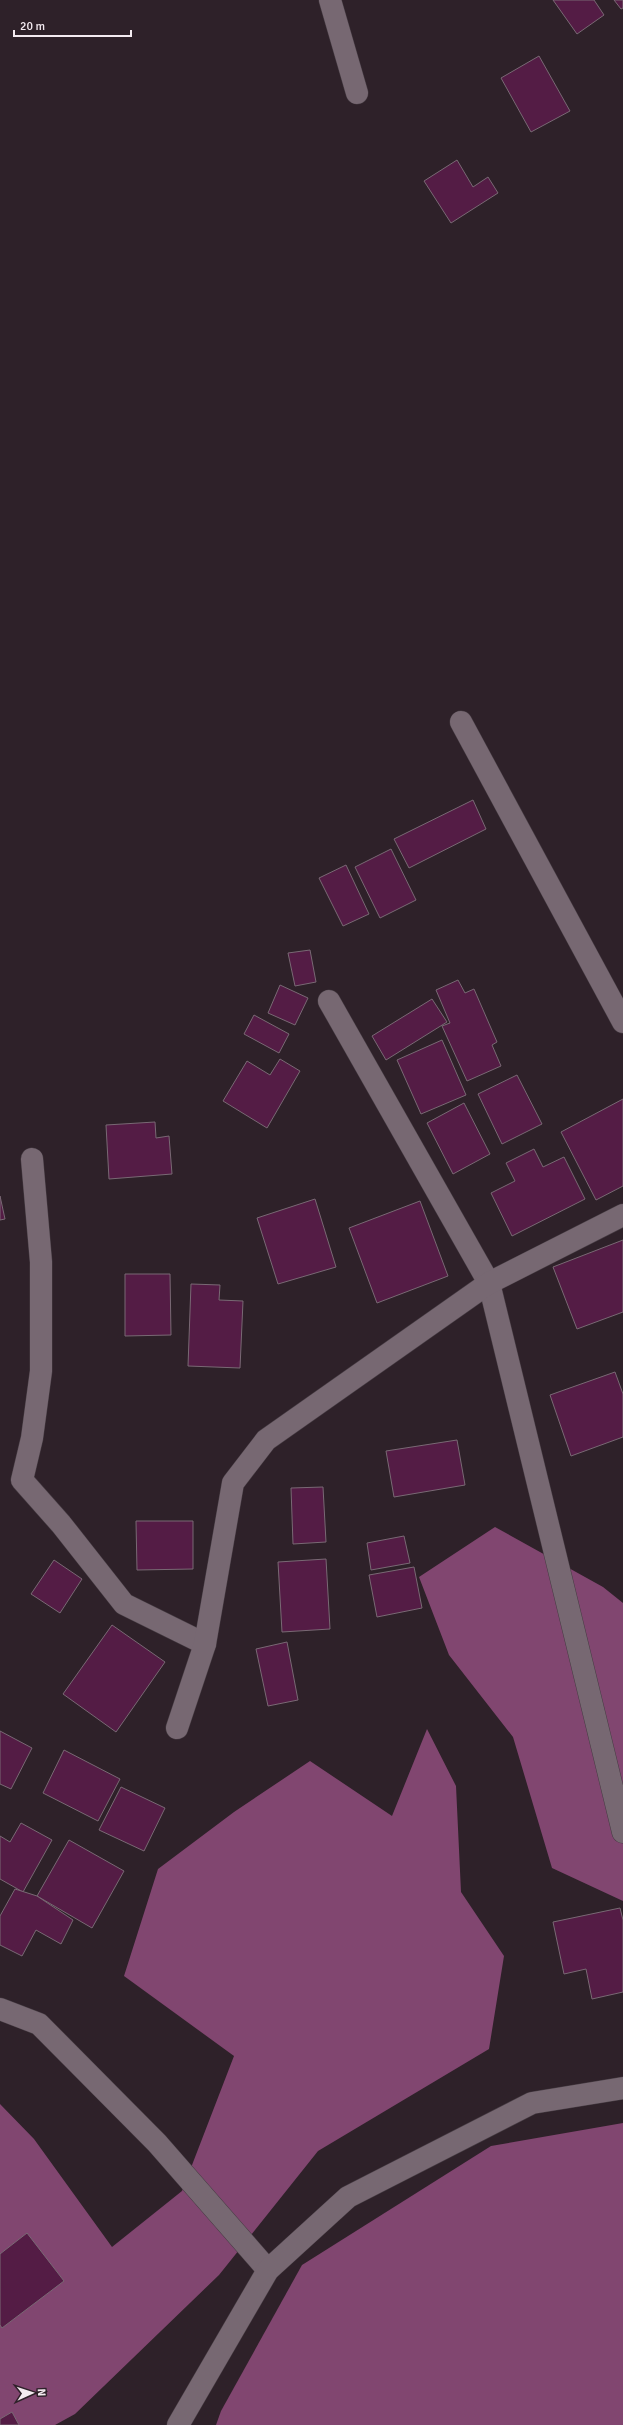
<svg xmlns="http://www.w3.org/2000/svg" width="623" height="2425" font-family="Signika,sans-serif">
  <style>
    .forest { fill: #814670 }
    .building { fill: #541c45; stroke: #796974 }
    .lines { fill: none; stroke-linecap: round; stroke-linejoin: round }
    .street-casing { stroke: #463c43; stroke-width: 23 }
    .street { stroke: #776872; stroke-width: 22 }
  </style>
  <rect width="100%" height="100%" fill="#2e2129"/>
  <g class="forest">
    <path d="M495 1527 603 1587 623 1603V1901L552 1868 513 1737 449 1655 419 1577Z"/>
    <path d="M427 1729 456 1786 461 1892 504 1956 489 2049 318 2151 219 2275 75 2414 55 2425H0V2104L34 2139 112 2247 182 2191 234 2056 124 1976 158 1869 234 1812 310 1761 392 1816Z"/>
    <path d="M623 2123V2425H216L221 2411 302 2265 491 2146Z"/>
  </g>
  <g class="building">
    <path d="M553 0H594L604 15 577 34Z"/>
    <path d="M614 0H623V8L621 9Z"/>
    <path d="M539 56 570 111 531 132 501 78Z"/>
    <path d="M457 160 473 187 488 177 498 193 451 223 424 181Z"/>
    <path d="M473 800 486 829 409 868 394 839Z"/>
    <path d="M391 849 416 900 380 918 355 867Z"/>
    <path d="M346 865 369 914 343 926 319 878Z"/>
    <path d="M310 950 316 982 295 986 288 953Z"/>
    <path d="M458 980 465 993 474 989 497 1042 492 1045 501 1066 467 1081 442 1026 450 1023 436 990Z"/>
    <path d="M280 985 308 998 295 1025 268 1013Z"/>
    <path d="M432 999 447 1022 386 1060 372 1036Z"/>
    <path d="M254 1015 289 1034 279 1053 244 1034Z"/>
    <path d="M442 1040 466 1095 421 1114 397 1060Z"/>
    <path d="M280 1059 300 1071 267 1128 223 1101 247 1061 270 1075Z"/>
    <path d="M517 1075 542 1124 502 1144 478 1094Z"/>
    <path d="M623 1099V1186L596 1200 561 1132Z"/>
    <path d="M464 1103 490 1154 453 1174 427 1123Z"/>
    <path d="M155 1122 156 1138 169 1136 172 1174 109 1179 106 1125Z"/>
    <path d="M534 1149 543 1167 564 1157 585 1199 512 1236 491 1193 515 1181 506 1163Z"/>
    <path d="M0 1196 5 1219 0 1220Z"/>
    <path d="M315 1199 336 1267 278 1284 257 1218Z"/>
    <path d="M420 1201 448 1276 377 1303 349 1228Z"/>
    <path d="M623 1240V1312L577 1329 553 1267Z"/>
    <path d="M125 1274H170L171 1335 125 1336Z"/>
    <path d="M191 1284 220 1285 219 1300 243 1301 240 1368 188 1366Z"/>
    <path d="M615 1372 623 1394V1437L571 1456 550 1395Z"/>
    <path d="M457 1440 465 1485 394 1497 386 1451Z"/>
    <path d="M323 1487 326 1542 293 1544 291 1488Z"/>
    <path d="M136 1521H193V1569L137 1570Z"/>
    <path d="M404 1536 410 1563 371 1570 367 1543Z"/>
    <path d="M326 1559 330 1629 282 1632 278 1562Z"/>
    <path d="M54 1560 82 1579 60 1613 31 1594Z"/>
    <path d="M414 1567 422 1608 377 1617 369 1575Z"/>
    <path d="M112 1625 165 1662 116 1732 63 1694Z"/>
    <path d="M287 1642 298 1700 268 1706 256 1649Z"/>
    <path d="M0 1731 32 1748 11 1789 0 1784Z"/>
    <path d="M64 1750 120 1779 98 1821 43 1793Z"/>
    <path d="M121 1787 165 1808 144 1851 99 1830Z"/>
    <path d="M21 1823 52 1840 23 1892 0 1879V1836L10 1842Z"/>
    <path d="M69 1840 124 1871 92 1928 37 1896Z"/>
    <path d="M15 1889 37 1896 73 1920 61 1944 36 1930 22 1956 0 1945V1916Z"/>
    <path d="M620 1908 623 1920V1992L592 1999 586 1969 564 1974 553 1922Z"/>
    <path d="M27 2233 64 2281 2 2328 0 2325V2254Z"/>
    <path d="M12 2412 19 2425H0V2419Z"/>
  </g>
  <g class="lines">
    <g class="street-casing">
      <g id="street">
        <path d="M330 0 357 93"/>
        <path d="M461 722 623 1022"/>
        <path d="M329 1001 489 1283 623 1832"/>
        <path d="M32 1159 41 1262V1371L32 1438 22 1480 61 1524 124 1604 205 1644"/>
        <path d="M177 1728 205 1644 233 1483 266 1440 489 1283 623 1215"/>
        <path d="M0 2009 39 2024 157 2143 268 2270"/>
        <path d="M178 2425 268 2270 348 2197 532 2103 623 2088"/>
      </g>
    </g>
    <use href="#street" class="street"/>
  </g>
  <g transform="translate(32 2393) rotate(87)" stroke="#2e2129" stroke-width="3" paint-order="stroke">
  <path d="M0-3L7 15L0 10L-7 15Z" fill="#f4ebf1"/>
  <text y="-6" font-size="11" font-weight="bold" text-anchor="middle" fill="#f4ebf1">N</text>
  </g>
  <path d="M14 30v6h117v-6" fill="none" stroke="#f4ebf1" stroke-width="2"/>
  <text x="20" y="30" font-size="12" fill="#f4ebf1" stroke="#2e2129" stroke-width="3" paint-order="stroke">20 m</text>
</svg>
